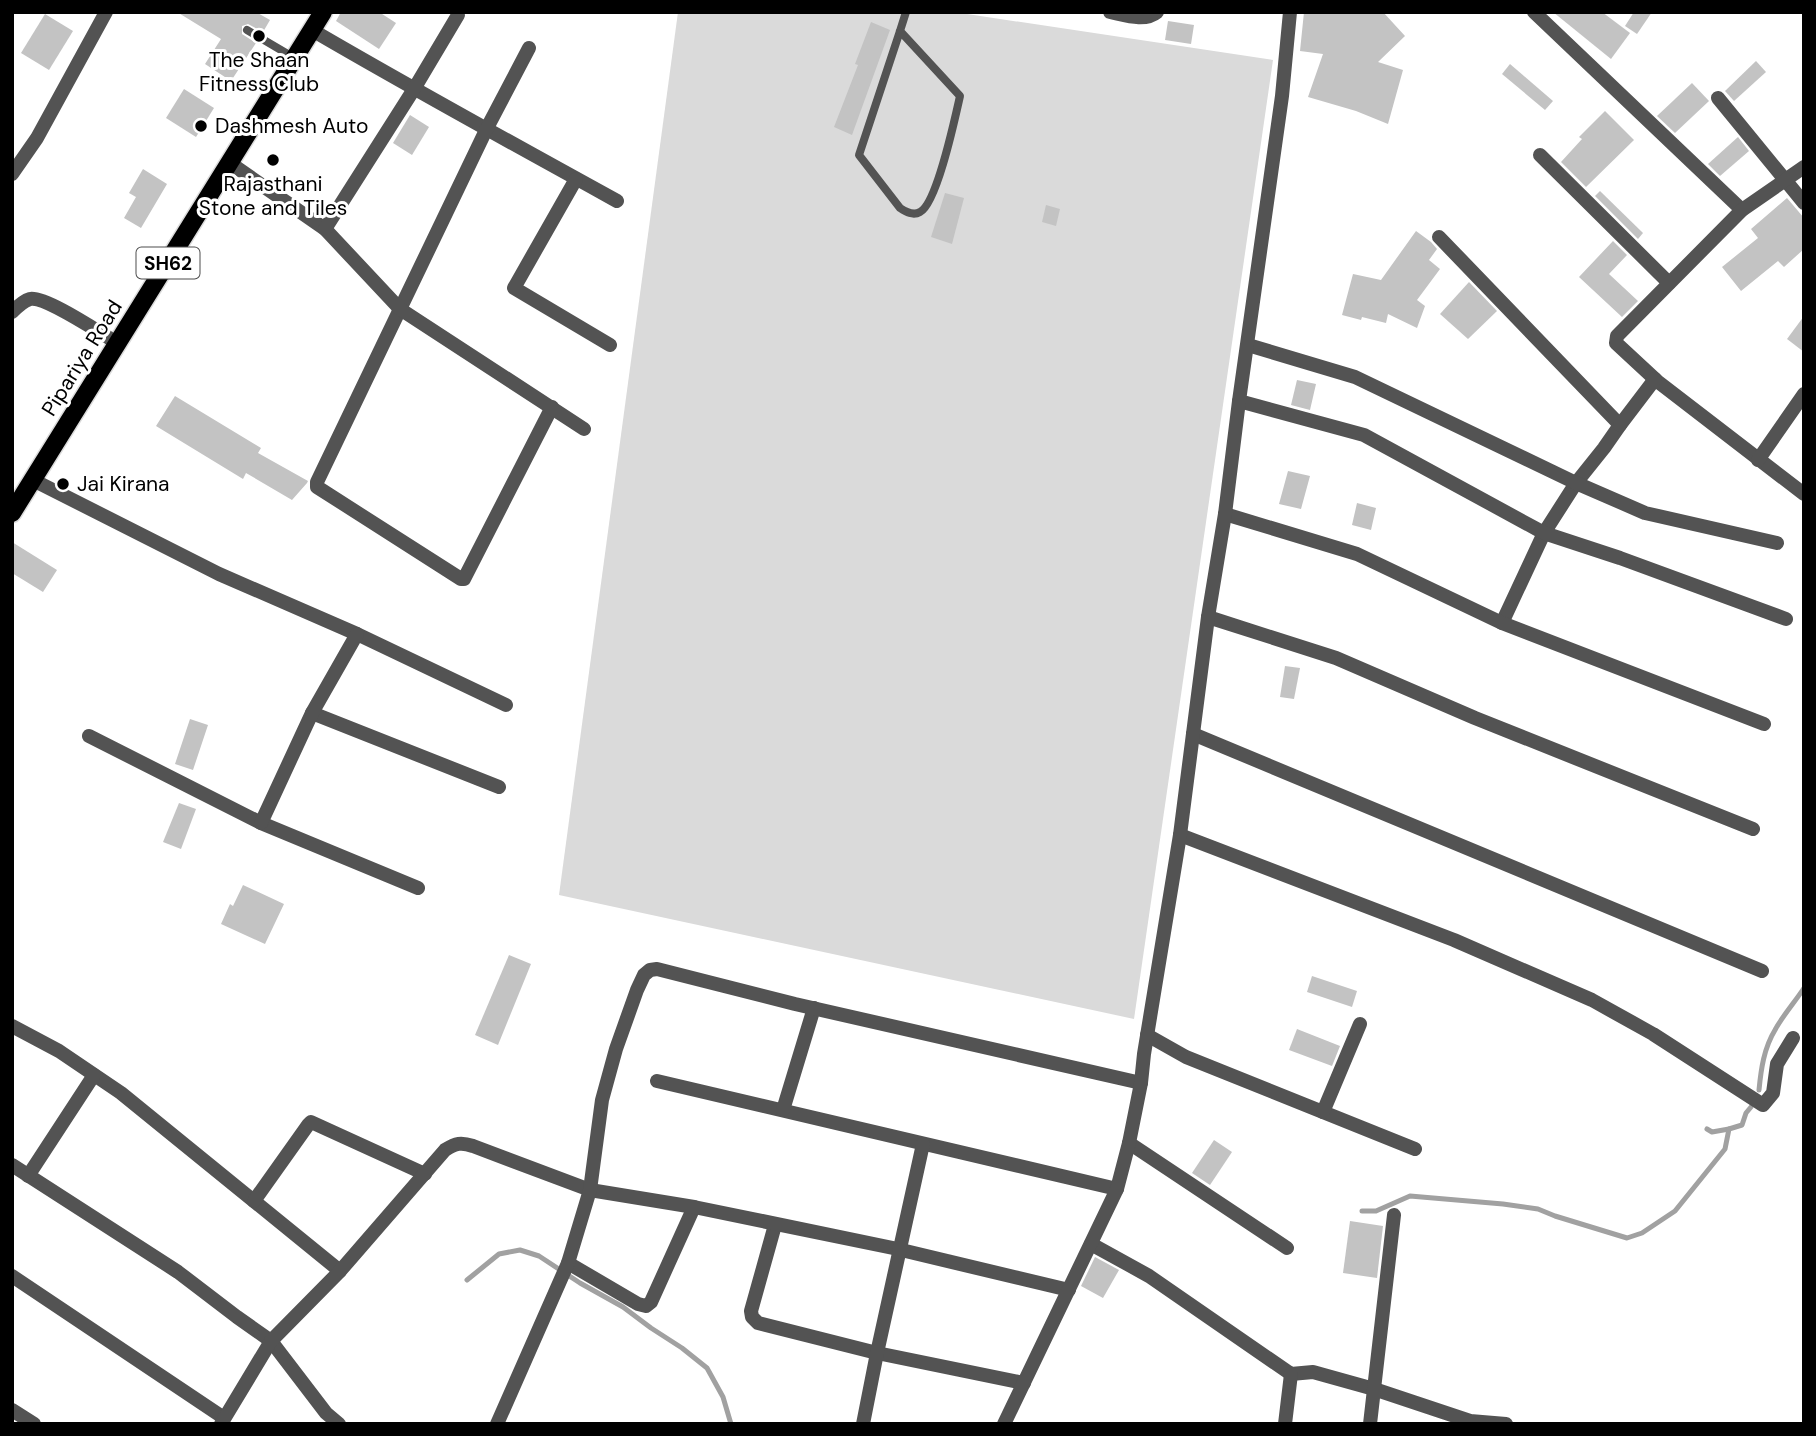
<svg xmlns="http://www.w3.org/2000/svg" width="1816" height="1436" font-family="'DM Sans',sans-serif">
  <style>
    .green { fill: #dadada }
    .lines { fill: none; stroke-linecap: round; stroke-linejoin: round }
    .stream { stroke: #a1a1a1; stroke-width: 5 }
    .building { fill: #c3c3c3 }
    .primary-casing { stroke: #dbdbdb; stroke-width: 21 }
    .service { stroke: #535353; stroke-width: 8 }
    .minor { stroke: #535353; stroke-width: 14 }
    .primary { stroke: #000; stroke-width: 18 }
    .poi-dot { fill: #000; stroke: #fff; stroke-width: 2.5 }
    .labels { text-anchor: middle; stroke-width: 6; stroke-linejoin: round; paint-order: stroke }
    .shield { fill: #fff; stroke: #4c4c4c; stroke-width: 2 }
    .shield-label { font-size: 19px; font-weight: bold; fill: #000 }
    .poi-label { font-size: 21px; fill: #000; stroke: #fff }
    .street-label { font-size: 21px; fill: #000; stroke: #fff }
  </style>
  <rect width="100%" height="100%" fill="#fff"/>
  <path class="green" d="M678 12H954L1273 60 1134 1019 559 895Z"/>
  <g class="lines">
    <g class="stream">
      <path d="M1759 1090C1761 1069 1764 1048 1775 1030 1783 1015 1795 1002 1804 988"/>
      <path d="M1707 1129 1712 1132 1729 1129"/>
      <path d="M1362 1211H1376L1410 1196 1503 1204 1538 1209 1555 1216 1627 1238 1642 1233 1675 1211 1725 1149 1729 1129 1742 1125 1746 1113 1751 1107"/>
      <path d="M467 1280 499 1254 520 1250 539 1256 580 1283 623 1307 651 1328 682 1348 707 1368 723 1397 731 1424"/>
    </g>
  </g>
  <g class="building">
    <path d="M177 12H256L270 20 263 32 248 24 242 26V34L256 43 231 81 205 64 221 39Z"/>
    <path d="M341 12H379L396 23 379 49 336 21Z"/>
    <path d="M1304 12H1383L1405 36 1378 62 1403 70 1388 124 1356 111 1308 97 1323 54 1300 51Z"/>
    <path d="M1553 12H1602L1630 33 1611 59Z"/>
    <path d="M1634 12H1652L1637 34 1625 26Z"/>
    <path d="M45 14 73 31 49 70 21 53Z"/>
    <path d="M1168 21 1194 25 1191 44 1165 40Z"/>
    <path d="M871 22 890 30 852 135 834 127 858 65 855 64Z"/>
    <path d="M1756 61 1766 72 1734 101 1725 91Z"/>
    <path d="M1510 64 1553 101 1545 110 1502 74Z"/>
    <path d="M1692 83 1709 101 1675 133 1657 116Z"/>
    <path d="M184 89 214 108 196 137 166 118Z"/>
    <path d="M1605 111 1634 140 1586 187 1561 162 1582 139 1579 137Z"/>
    <path d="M410 115 429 127 412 155 393 143Z"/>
    <path d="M1738 137 1749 151 1720 176 1708 164Z"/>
    <path d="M143 169 167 184 141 228 124 218 136 197 129 193Z"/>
    <path d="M1600 191 1643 233 1638 239 1595 196Z"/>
    <path d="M945 193 964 198 952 244 931 237Z"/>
    <path d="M1787 198 1804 218V249L1784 267 1778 261 1741 291 1722 267 1758 238 1751 229Z"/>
    <path d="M1046 205 1060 209 1056 226 1042 222Z"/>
    <path d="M1416 231 1431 242 1437 249 1429 260 1440 269 1417 300 1425 306 1417 328 1388 314 1386 323 1362 317 1361 320 1342 315 1353 274 1381 280Z"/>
    <path d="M1613 241 1627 255 1609 274 1638 301 1622 317 1579 277Z"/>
    <path d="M1469 282 1497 311 1468 339 1440 314Z"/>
    <path d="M1804 316V352L1787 339Z"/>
    <path d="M1297 380 1316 384 1310 410 1291 405Z"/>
    <path d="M175 396 261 448 258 453 308 481 307 483 292 500 246 473 243 479 156 426Z"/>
    <path d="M1288 471 1310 476 1301 509 1279 504Z"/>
    <path d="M1357 503 1376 508 1371 530 1352 525Z"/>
    <path d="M12 542 57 570 43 592 12 573Z"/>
    <path d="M1285 666 1300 668 1294 699 1280 697Z"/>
    <path d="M190 719 208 725 193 770 175 764Z"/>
    <path d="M179 803 196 809 181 849 163 842Z"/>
    <path d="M243 885 284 904 265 944 221 924 230 904 233 906Z"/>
    <path d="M509 955 531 964 498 1045 475 1035Z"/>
    <path d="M1312 976 1357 991 1352 1007 1307 992Z"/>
    <path d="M1297 1029 1340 1046 1332 1066 1289 1050Z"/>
    <path d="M1214 1140 1232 1152 1210 1185 1192 1173Z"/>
    <path d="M1350 1221 1383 1226 1377 1278 1343 1273Z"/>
    <path d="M1095 1257 1119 1270 1103 1298 1081 1286Z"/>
  </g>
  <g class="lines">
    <g class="primary-casing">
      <path id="primary" d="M12 513 323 12"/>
    </g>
    <g class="service">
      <path d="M247 30 286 53"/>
      <path d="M900 31 960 96C955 118 937 203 920 212 913 216 906 212 900 208L859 155 900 31 906 12"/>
    </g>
    <g class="minor">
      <path d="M1110 12C1125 15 1145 22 1157 12"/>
      <path d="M1534 12 1742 210"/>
      <path d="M312 30C413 89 515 145 617 201"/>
      <path d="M529 48 487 128 317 482V487L461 579H464L552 407"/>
      <path d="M1718 98 1804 203"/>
      <path d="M1540 155 1669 283"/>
      <path d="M230 163 325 229 400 309 584 429"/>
      <path d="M1804 167 1742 210 1617 336 1616 343 1657 381 1804 494"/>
      <path d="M12 174 37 138 106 12"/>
      <path d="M576 179 514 288 610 345"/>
      <path d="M325 229 414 89 458 15"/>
      <path d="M1439 237 1620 425 1604 448 1576 483 1544 533 1502 623"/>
      <path d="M12 312C17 307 23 301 30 299 44 296 94 329 109 338"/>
      <path d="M1248 345 1355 377 1576 483 1645 513 1777 543"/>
      <path d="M1239 401 1364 435 1544 533 1620 558 1786 619"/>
      <path d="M1620 425 1655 379"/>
      <path d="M1758 460 1804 394"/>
      <path d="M33 480 219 574 357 634 506 705"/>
      <path d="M1225 514 1357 554 1502 623 1764 724"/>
      <path d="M1208 617 1336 658 1475 718 1753 829"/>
      <path d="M312 713 499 787"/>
      <path d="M1193 734 1762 971"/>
      <path d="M89 736 261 823 418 888"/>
      <path d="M261 823 312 713 357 634"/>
      <path d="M1180 835 1454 940 1592 1000 1653 1034 1763 1105 1773 1093 1777 1064 1793 1038"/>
      <path d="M12 1026 59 1051 121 1093 340 1271"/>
      <path d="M1147 1035 1186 1057 1415 1149"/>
      <path d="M657 1081 1117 1189"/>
      <path d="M783 1110 814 1008"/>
      <path d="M1323 1112 1360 1024"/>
      <path d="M1129 1143 1287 1248"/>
      <path d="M12 1165 178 1272 237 1317 271 1341 326 1413 339 1424"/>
      <path d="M28 1176 94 1075"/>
      <path d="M254 1201 308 1125 311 1122 425 1174"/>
      <path d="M775 1225 751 1311 752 1317 758 1323 877 1353 1024 1383"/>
      <path d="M1091 1244 1149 1276 1291 1374 1313 1372 1374 1389 1470 1421 1506 1424"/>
      <path d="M568 1263 638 1304 646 1306 651 1302 694 1207"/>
      <path d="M12 1276 224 1418"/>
      <path d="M12 1410 34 1424"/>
      <path d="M221 1424 271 1341 340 1271 445 1150C456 1143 461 1142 473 1146L590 1190 694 1207 893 1248 1069 1290"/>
      <path d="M497 1424 568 1263 590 1190 602 1100 616 1049 637 990 644 975 650 970 657 969 795 1004 1141 1083"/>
      <path d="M863 1424 877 1353 923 1144"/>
      <path d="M1004 1424 1117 1189 1129 1143 1141 1083 1144 1054 1180 835 1208 617 1225 514 1239 401 1282 96 1290 12"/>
      <path d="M1285 1424 1291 1374"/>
      <path d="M1370 1424 1394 1215"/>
    </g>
    <use href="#primary" class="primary"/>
  </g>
  <g class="poi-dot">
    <circle cx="259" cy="36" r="7"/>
    <circle cx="201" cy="126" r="7"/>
    <circle cx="273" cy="160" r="7"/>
    <circle cx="63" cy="484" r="7"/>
  </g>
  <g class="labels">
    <rect class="shield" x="136.5" y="247.5" width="63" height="31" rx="5"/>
    <g class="shield-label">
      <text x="168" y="270">SH62</text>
    </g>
    <g class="poi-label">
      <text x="259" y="67">The Shaan<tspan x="259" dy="24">Fitness Club</tspan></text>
      <text x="215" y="133" text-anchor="start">Dashmesh Auto</text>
      <text x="273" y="191">Rajasthani<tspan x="273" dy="24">Stone and Tiles</tspan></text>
      <text x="77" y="491" text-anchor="start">Jai Kirana</text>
    </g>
    <g class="street-label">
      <text transform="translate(82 358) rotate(-58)" y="7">Pipariya Road</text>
    </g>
  </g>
  <rect width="1816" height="1436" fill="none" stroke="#000000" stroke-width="28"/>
</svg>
